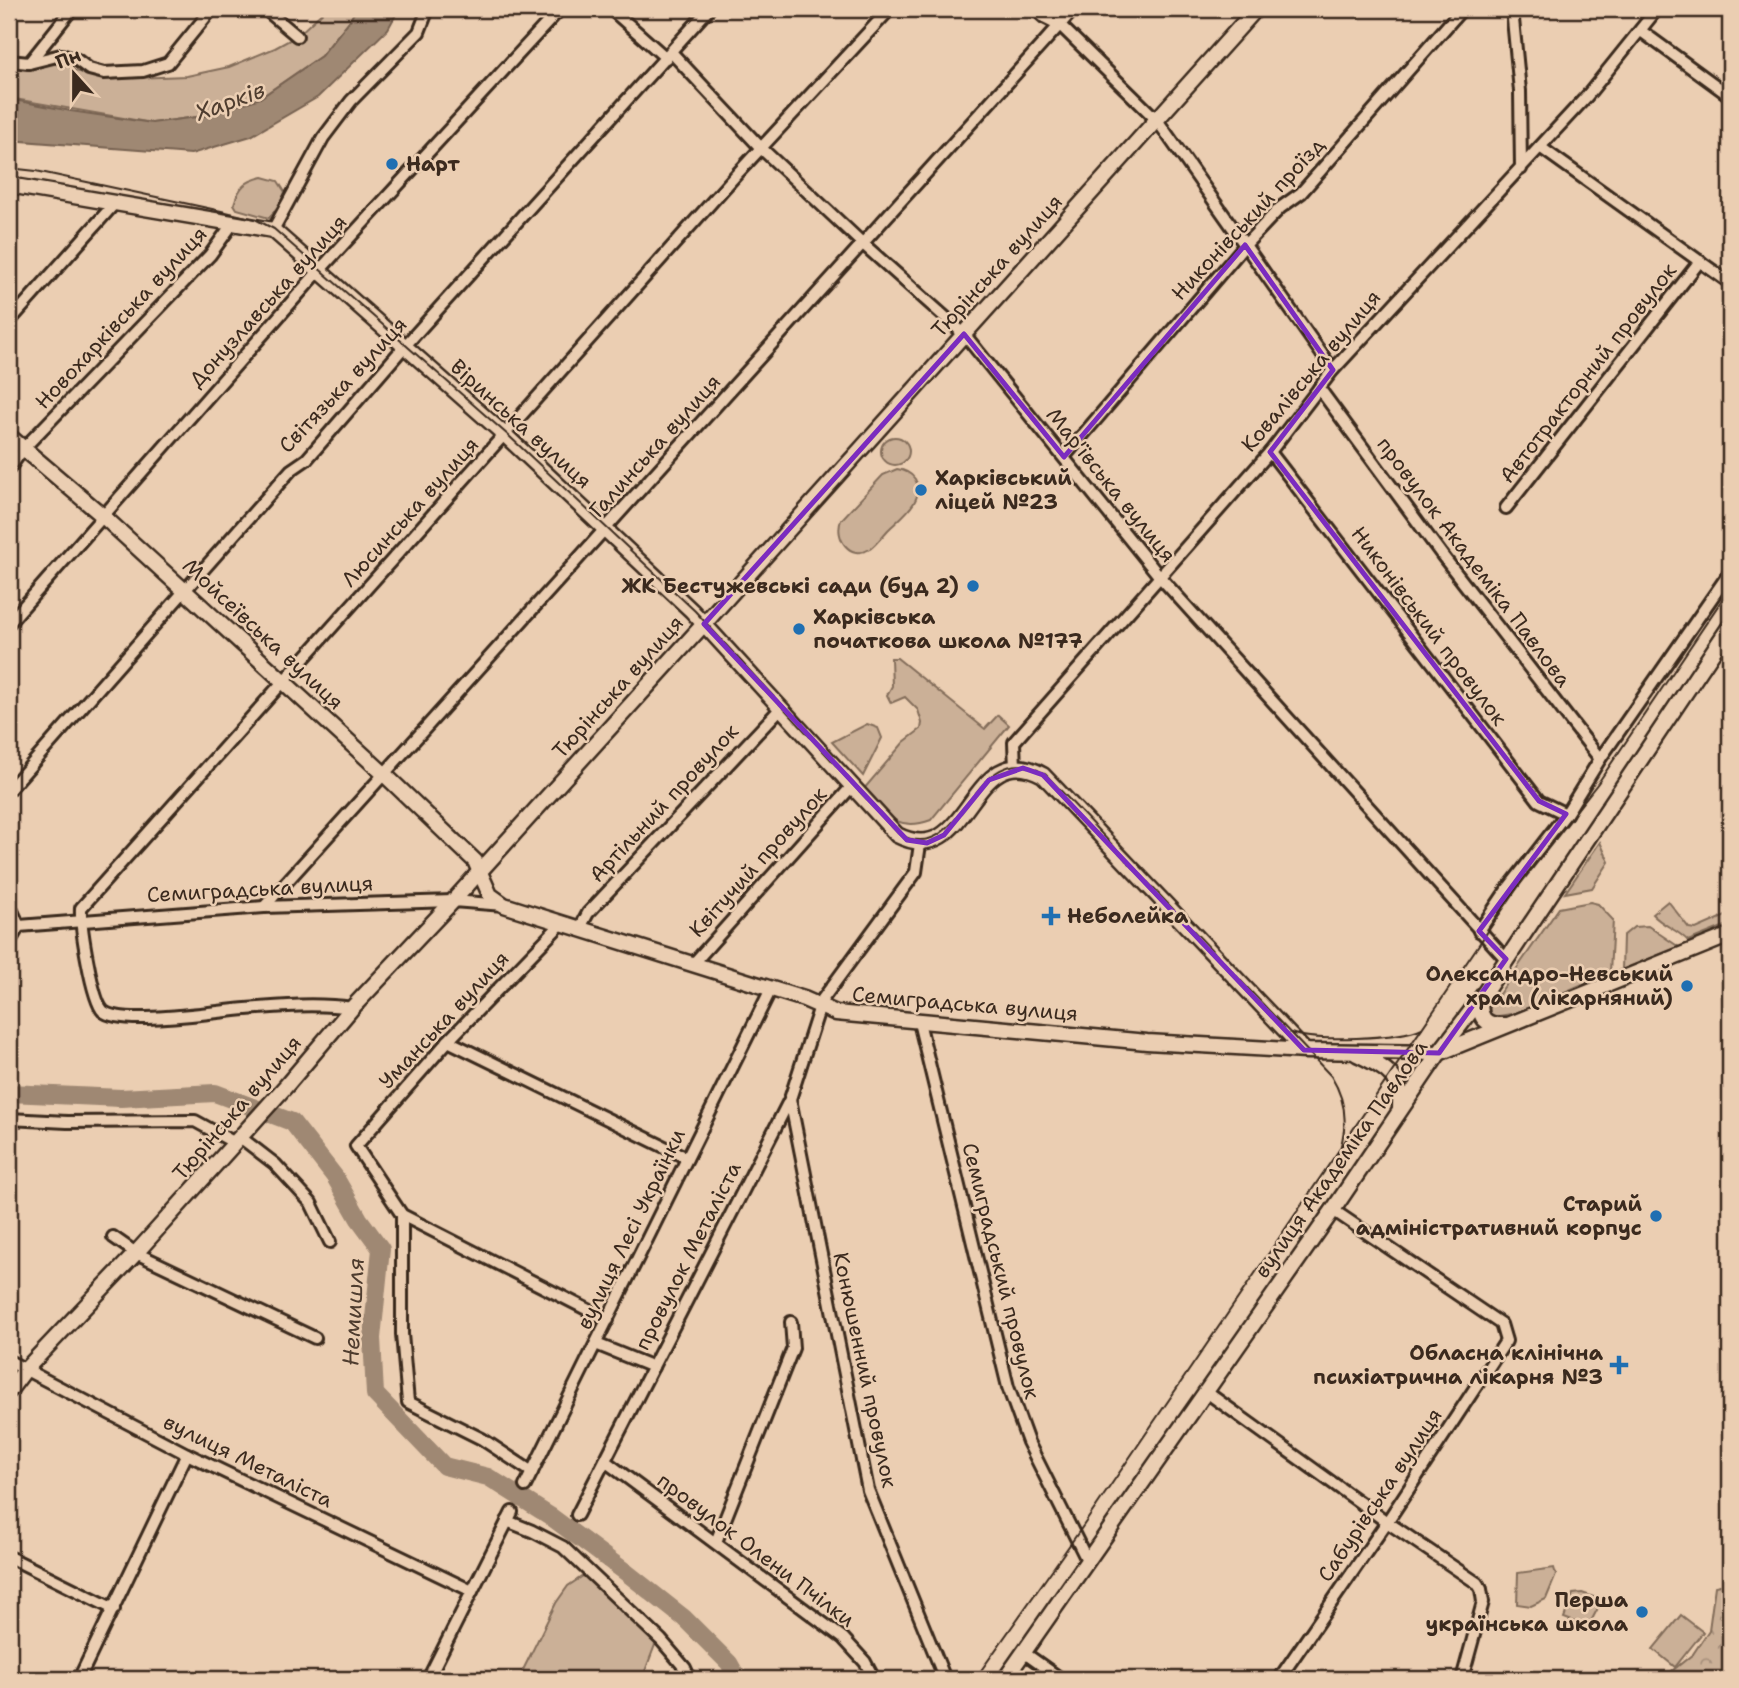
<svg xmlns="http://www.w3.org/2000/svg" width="1739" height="1688" font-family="'Shantell Sans',sans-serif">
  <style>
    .green { fill: #cbb097; stroke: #836d5a; stroke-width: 2 }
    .forest { fill: url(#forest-crowns); stroke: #836d5a; stroke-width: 2 }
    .water { fill: #9f8873; stroke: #776251; stroke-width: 2 }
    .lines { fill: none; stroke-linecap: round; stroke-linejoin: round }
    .river { stroke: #9f8873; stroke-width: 18 }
    .minor-casing { stroke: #3b2a1e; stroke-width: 16 }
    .major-casing { stroke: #3b2a1e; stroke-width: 19 }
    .minor { stroke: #ebceb2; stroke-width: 10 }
    .major { stroke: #ebceb2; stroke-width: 14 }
    .tram { stroke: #3b2a1e; stroke-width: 2 }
    .marked { fill: none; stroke: #7b2cbf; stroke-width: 5; stroke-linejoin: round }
    .poi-dot { fill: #1f6fb2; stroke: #ebceb2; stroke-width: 2.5 }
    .labels { text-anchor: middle; stroke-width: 5; stroke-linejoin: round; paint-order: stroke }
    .poi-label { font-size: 21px; font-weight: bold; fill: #3b2a1e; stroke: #ebceb2; text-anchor: end }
    .street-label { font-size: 21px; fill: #3b2a1e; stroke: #ebceb2 }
    .water-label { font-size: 23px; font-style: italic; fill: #4f3d2f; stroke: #ebceb2 }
  </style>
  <defs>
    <pattern id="forest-crowns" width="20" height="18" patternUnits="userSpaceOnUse" patternTransform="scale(1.75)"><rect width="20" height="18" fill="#cbb097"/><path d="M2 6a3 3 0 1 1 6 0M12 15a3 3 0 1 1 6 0" fill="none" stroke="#a68f7b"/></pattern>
  </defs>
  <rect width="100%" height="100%" fill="#ebceb2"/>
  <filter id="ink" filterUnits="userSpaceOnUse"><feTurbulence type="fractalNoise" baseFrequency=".0143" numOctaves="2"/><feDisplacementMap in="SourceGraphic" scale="14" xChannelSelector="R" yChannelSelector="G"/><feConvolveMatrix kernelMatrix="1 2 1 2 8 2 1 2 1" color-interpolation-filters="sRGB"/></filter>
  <g filter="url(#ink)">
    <g class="green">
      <path d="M326 9H356L350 20 321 56 260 98 204 116 152 123 9 98V66L42 63 68 65 75 71 90 74 133 78 187 76 229 67 275 48 297 36Z"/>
      <path d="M263 177 278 181 285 192 281 202 269 218 237 209 234 204C239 187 245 181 263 177Z"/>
      <circle cx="895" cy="451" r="14"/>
      <path d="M897 469C905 470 911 473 915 479 927 499 901 517 889 529 883 535 877 544 870 549 850 561 834 538 841 520L883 475Z"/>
      <path d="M891 658H897L985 729 998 715 1009 725 931 820C896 833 886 813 863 790L904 742 921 729 922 723 918 710 905 697 891 703 887 695 892 686Z"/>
      <path d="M867 724 878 728 882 738 863 776 832 742Z"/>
      <path d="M1600 842 1609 862 1592 888 1565 893Z"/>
      <path d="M1668 901 1689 928 1696 929 1730 914V924L1688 941C1677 929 1663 926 1652 914Z"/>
      <path d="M1590 902 1598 904 1613 920 1610 972 1517 1013 1493 1017 1490 1013V1007L1559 908Z"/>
      <path d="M1648 926 1679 947 1622 970 1623 936 1634 927Z"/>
      <path d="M1554 1568 1556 1575 1546 1599 1531 1606 1517 1604 1518 1573Z"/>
      <path d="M589 1572 658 1637 642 1679H536L522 1672 556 1603 568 1586Z"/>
      <path d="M1582 1593 1594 1597 1598 1601V1608L1588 1627 1564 1618 1573 1594Z"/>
      <path d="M1681 1615 1703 1632 1675 1667 1653 1649Z"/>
    </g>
    <path class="forest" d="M1730 1583V1679H1665L1667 1675 1693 1654 1709 1630 1715 1586Z"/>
    <path class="water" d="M356 9H399L388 29 318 97 251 136 191 154 9 140V99L71 111 152 123 204 116 260 98 321 56 350 20Z"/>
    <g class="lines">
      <path class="river" d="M9 1093 121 1098 215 1093 292 1122 335 1177 359 1219 381 1249 372 1338 375 1394 444 1466 488 1477 550 1516 627 1573 684 1618 729 1663 738 1679"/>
      <g class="minor-casing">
        <g id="minor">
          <path d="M265 9 297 36"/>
          <path d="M611 9 666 58"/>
          <path d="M1035 9 1044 17 1060 25 1157 120 1333 370"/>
          <path d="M1512 9 1520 91 1521 169"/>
          <path d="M1641 31 1730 96"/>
          <path d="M671 52 761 148 862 243 964 334 1160 577 1506 959"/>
          <path d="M9 61 29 63 61 55 77 60 89 69 104 73 143 71 168 63 212 9"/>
          <path d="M29 63 72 9"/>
          <path d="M1540 147 1730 283"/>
          <path d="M273 230 323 138 351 101 419 32 428 9"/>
          <path d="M9 322 115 203"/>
          <path d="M1319 388 1442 555 1600 759"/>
          <path d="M1270 452 1539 801 1566 814"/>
          <path d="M1064 457 1245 245 1280 208 1301 193 1462 9"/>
          <path d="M9 469 23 449 210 255 233 223"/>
          <path d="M1506 508 1700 261"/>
          <path d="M9 623 318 272 560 9"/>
          <path d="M1015 768 1014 742 1270 452 1333 370 1587 96 1657 9"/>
          <path d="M9 790 291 470 307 459 403 348 709 9"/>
          <path d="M9 904 19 926"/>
          <path d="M264 907 1074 9"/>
          <path d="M562 923 448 1041 356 1146 402 1215 608 1320"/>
          <path d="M19 926 264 907 453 901 504 905"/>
          <path d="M580 928 588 913 781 708"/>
          <path d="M1479 931 1506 891 1566 814 1600 759 1730 572"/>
          <path d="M9 943 19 926"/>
          <path d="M693 964 852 786"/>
          <path d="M352 1008C318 1003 280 1006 246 1009 219 1011 121 1027 103 1011 92 1000 80 925 81 908L736 175 890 9"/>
          <path d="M919 1022 1008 1387 1028 1442 1087 1560"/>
          <path d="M448 1041 687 1158"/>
          <path d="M790 1099 868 1490 945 1679"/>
          <path d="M9 1119 67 1122 195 1121 235 1143"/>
          <path d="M240 1137 275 1164 311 1203 330 1242"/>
          <path d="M402 1215V1334L408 1402 482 1439 532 1472"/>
          <path d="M113 1237 136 1253 315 1338"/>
          <path d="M596 1344 653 1367"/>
          <path d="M9 1361 187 1454 472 1591"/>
          <path d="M1205 1391 1387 1522 1477 1583 1481 1589 1483 1602 1462 1679"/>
          <path d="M605 1461 843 1638 865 1662 874 1679"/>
          <path d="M525 1486 771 989"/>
          <path d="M577 1515 790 1099 822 1000 916 872 920 844"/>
          <path d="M507 1521 532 1531 563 1547 661 1640 685 1668 690 1679"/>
          <path d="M716 1542 793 1348 791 1322"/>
          <path d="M9 1557 114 1609"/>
          <path d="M1023 1652 1061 1679"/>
          <path d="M79 1679 187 1454"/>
          <path d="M428 1679 512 1512"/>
          <path d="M1279 1679 1387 1522 1506 1341 1501 1324 1333 1210"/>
        </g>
      </g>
      <g class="major-casing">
        <g id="major">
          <path d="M9 185 273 230 505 435 692 611 897 835C971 873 969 734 1043 775L1304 1050"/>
          <path d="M9 436 103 516 383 773 475 861 490 895 504 905 804 999 836 1013 1147 1042 1306 1051 1439 1053 1730 935"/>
          <path d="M1481 998C1478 1018 1485 1026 1505 1025"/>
          <path d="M1357 1054C1385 1068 1403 1075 1400 1110"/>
          <path d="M9 1391 25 1370 136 1253 286 1086 352 1008 453 901 703 625 1256 9"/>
          <path d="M1005 1679 1333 1210 1439 1053 1481 998 1730 626"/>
        </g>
      </g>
      <use href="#minor" class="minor"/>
      <use href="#major" class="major"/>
      <g class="tram">
        <path d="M9 168 36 171 226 212 255 219 274 229 509 436 695 611 899 834C965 871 973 729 1045 774L1331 1076C1350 1107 1347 1132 1335 1165"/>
        <path d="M1291 1033C1314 1042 1400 1039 1422 1028"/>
        <path d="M975 1679 1083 1526 1531 868 1598 783 1730 588"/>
      </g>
    </g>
  </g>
  <path class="marked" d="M1245 245 1333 370 1270 452 1539 801 1566 814 1479 931 1506 959 1439 1053 1304 1050 1043 775 1023 768 989 780 944 835 927 843 907 840 704 624 964 334 1064 457Z"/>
  <g class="poi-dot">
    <circle cx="392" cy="164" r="7"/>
    <circle cx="921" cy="490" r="7"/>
    <circle cx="973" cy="586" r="7"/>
    <circle cx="799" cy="629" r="7"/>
    <path d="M1047.5 905.5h7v7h7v7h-7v7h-7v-7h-7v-7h7z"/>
    <circle cx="1687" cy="986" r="7"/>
    <circle cx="1656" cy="1216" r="7"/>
    <path d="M1615.5 1354.5h7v7h7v7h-7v7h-7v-7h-7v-7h7z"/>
    <circle cx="1642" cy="1612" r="7"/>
  </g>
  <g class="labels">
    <g class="poi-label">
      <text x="406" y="171" text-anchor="start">Нарт</text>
      <text x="935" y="485" text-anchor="start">Харківський<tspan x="935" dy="24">ліцей №23</tspan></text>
      <text x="959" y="593">ЖК Бестужевські сади (буд 2)</text>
      <text x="813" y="624" text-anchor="start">Харківська<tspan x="813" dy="24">початкова школа №177</tspan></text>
      <text x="1067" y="923" text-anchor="start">Неболейка</text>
      <text x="1673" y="981">Олександро-Невський<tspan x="1673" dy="24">храм (лікарняний)</tspan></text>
      <text x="1642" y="1211">Старий<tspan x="1642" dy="24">адміністративний корпус</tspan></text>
      <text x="1603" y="1360">Обласна клінічна<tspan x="1603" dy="24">психіатрична лікарня №3</tspan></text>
      <text x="1628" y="1607">Перша<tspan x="1628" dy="24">українська школа</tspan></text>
    </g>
    <g class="street-label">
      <text transform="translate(1248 219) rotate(-47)" y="7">Никонівський проїзд</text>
      <text transform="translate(997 266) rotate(-48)" y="7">Тюрінська вулиця</text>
      <text transform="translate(268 301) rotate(-48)" y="7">Донузлавська вулиця</text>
      <text transform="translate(121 318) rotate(-47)" y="7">Новохарківська вулиця</text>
      <text transform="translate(1311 371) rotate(-50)" y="7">Ковалівська вулиця</text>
      <text transform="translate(1588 373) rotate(-52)" y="7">Автотракторний провулок</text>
      <text transform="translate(343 385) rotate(-47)" y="7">Світязька вулиця</text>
      <text transform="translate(521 424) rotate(42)" y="7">Віринська вулиця</text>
      <text transform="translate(655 446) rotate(-48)" y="7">Галинська вулиця</text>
      <text transform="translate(1111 485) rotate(51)" y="7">Мар'ївська вулиця</text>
      <text transform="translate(410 512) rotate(-48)" y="7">Люсинська вулиця</text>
      <text transform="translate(1474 562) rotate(53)" y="7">провулок Академіка Павлова</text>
      <text transform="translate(1429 626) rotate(53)" y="7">Никонівський провулок</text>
      <text transform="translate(263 634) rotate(43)" y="7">Мойсеївська вулиця</text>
      <text transform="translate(618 687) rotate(-48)" y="7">Тюрінська вулиця</text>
      <text transform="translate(664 803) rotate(-47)" y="7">Артільний провулок</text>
      <text transform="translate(758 862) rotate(-48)" y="7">Квітучий провулок</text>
      <text transform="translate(260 889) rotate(-3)" y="7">Семиградська вулиця</text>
      <text transform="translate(965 1004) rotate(5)" y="7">Семиградська вулиця</text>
      <text transform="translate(444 1020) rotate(-47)" y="7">Уманська вулиця</text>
      <text transform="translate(237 1108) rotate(-49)" y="7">Тюрінська вулиця</text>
      <text transform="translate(1341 1159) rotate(-55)" y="7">вулиця Академіка Павлова</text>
      <text transform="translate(631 1229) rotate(-64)" y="7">вулиця Лесі Українки</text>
      <text transform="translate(688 1256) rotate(-63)" y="7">провулок Металіста</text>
      <text transform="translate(1001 1271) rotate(76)" y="7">Семиградський провулок</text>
      <text transform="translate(865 1370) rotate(78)" y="7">Конюшенний провулок</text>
      <text transform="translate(248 1461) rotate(26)" y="7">вулиця Металіста</text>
      <text transform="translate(1380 1495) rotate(-56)" y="7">Сабурівська вулиця</text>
      <text transform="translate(756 1550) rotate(37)" y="7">провулок Олени Пчілки</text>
    </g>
    <g class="water-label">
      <text transform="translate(230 101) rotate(-20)" y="8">Харків</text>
      <text transform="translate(353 1312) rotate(-87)" y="8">Немишля</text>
    </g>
  </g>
  <rect width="1739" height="1688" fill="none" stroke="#ebceb2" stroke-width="35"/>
  <rect x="18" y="18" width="1704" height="1653" fill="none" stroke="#3b2a1e" stroke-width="2.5" filter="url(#ink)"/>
  <g transform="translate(74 74) rotate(339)" stroke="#ebceb2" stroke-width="5" paint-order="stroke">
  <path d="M0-5L12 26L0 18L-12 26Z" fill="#3b2a1e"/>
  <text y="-10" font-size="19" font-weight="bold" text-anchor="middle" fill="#3b2a1e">Пн</text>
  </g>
</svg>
